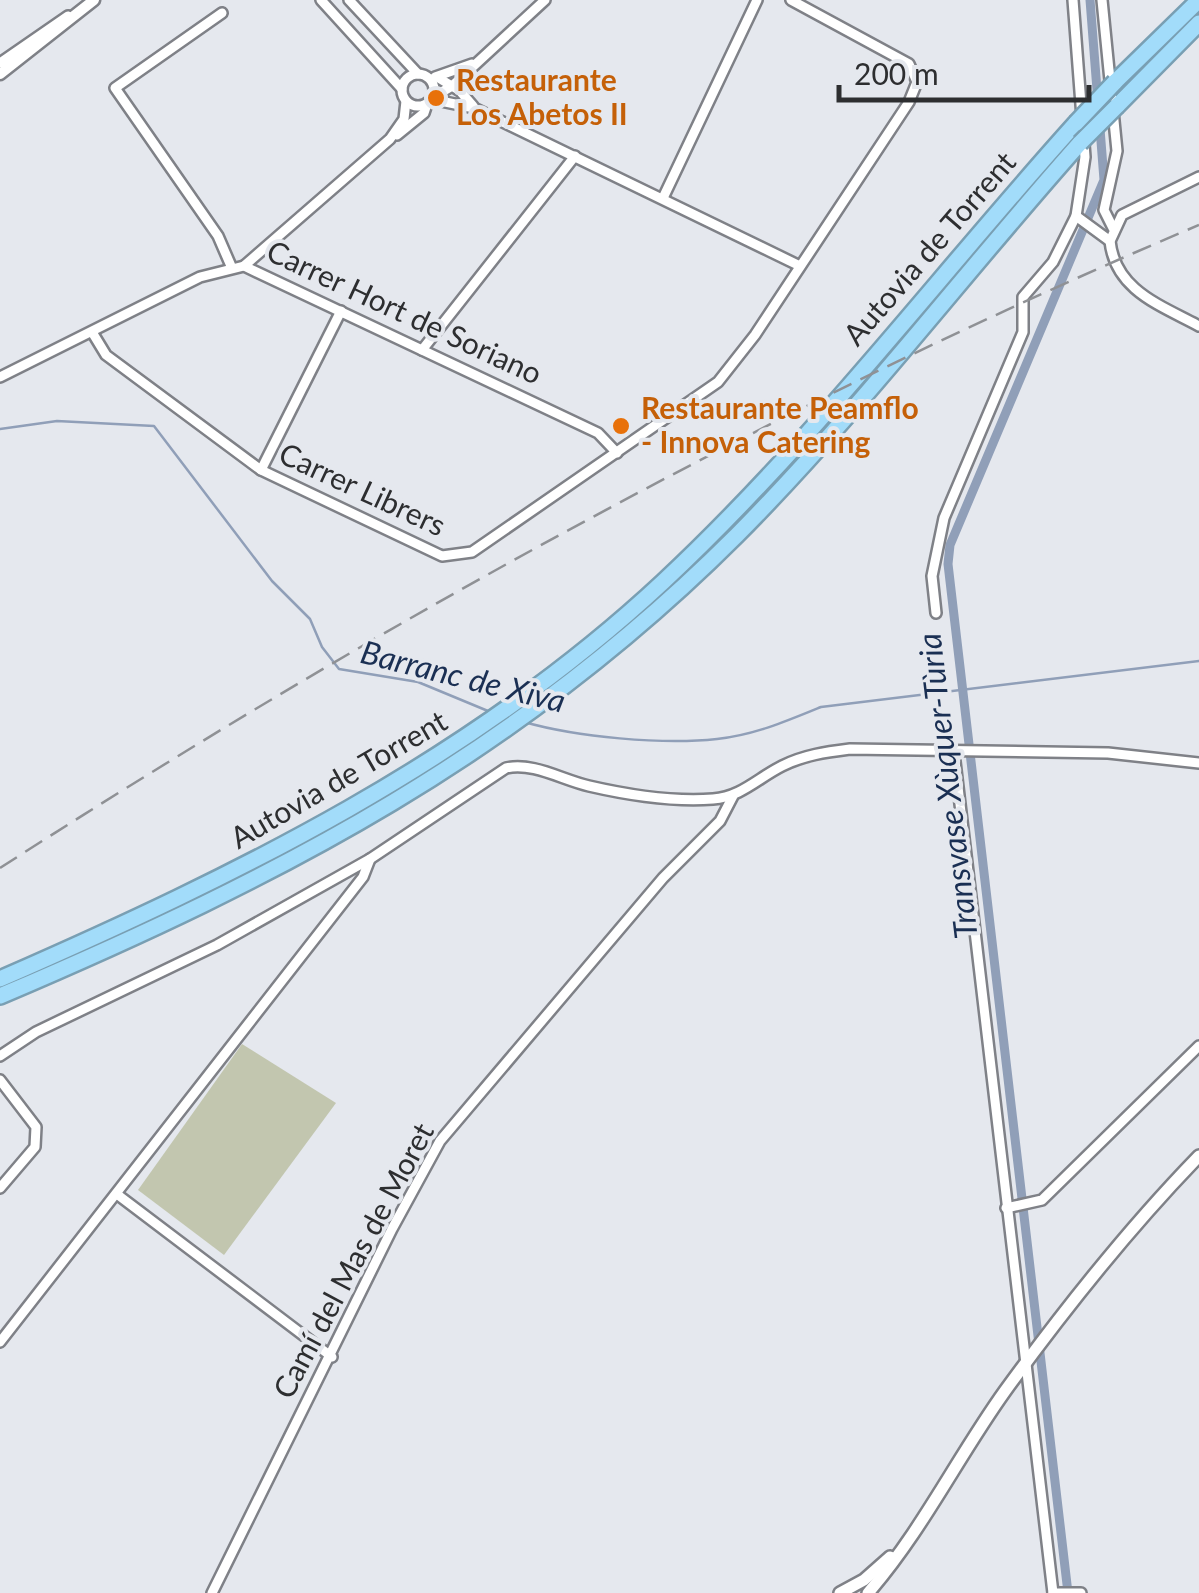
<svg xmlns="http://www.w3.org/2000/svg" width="1199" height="1593" font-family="Lato,sans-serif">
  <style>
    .green { fill: #c2c6af }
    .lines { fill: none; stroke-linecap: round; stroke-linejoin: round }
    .stream { stroke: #909fb8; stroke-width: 2.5 }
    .canal { stroke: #909fb8; stroke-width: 9 }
    .minor-casing { stroke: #7f8187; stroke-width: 14 }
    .tertiary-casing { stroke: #7f8187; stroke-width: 15 }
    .secondary-casing { stroke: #7f8187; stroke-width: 16 }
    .motorway-casing { stroke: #799fb3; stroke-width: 20 }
    .minor { stroke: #fff; stroke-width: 9 }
    .tertiary { stroke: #fff; stroke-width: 10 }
    .secondary { stroke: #fff; stroke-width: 11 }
    .motorway { stroke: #a2dcfa; stroke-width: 15 }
    .rail { stroke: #8f9195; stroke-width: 2.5; stroke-dasharray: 20 10; stroke-linecap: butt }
    .motorway-bridge-casing { stroke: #799fb3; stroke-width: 20; stroke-linecap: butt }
    .motorway-bridge { stroke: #a2dcfa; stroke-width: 15 }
    .food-dot { fill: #e8710a; stroke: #e5e8ee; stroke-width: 4 }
    .labels { text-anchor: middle; stroke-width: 8; stroke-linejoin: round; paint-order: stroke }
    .food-label { font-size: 30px; font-weight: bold; fill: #c56008; stroke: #e5e8ee; text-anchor: start }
    .street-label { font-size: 30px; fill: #2d2e30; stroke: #e5e8ee }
    .water-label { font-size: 32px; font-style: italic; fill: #1a2f53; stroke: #e5e8ee }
  </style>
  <rect width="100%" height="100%" fill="#e5e8ee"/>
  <path class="green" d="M242 1044 336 1103 224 1255 138 1190Z"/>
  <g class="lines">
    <g class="stream">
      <path d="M0 429 57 421 154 426 272 581 310 619 322 647 339 669 418 682 488 711"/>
      <path d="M524 722C577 737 662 745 717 739 754 735 787 721 821 707L1199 661"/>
    </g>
    <path class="canal" d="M1068 1593 948 564 950 545 1104 180 1090 0"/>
    <g class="minor-casing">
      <g id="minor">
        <path d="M321 0 402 89"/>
        <path d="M349 0 418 74"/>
        <path d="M1102 0 1117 151 1104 210 1113 228"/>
        <path d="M222 13 115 88 218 236 231 266"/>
        <path d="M0 63 68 16"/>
        <circle cx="418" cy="90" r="16"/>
        <path d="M435 77 472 64"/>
        <path d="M437 77 460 91 473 106"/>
        <path d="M435 96 452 86 545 0"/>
        <path d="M431 99 474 108 800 266"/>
        <path d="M397 135 424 113 427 104"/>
        <path d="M1199 177 1122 215 1110 241C1115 290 1160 305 1199 326"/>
        <path d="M663 198 757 0"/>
        <path d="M1076 216 1110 241"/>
        <path d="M244 266 390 139 404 119 406 101"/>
        <path d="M92 332 106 355 261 470 442 556 472 552 718 382 755 335 909 102 917 82 909 64 791 0"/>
        <path d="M422 350 575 156"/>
        <path d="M0 377 200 277 244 266 598 433 617 453"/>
        <path d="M261 470 341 311"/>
        <path d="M936 613 932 576 944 518 1023 332V297L1053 262 1076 216 1085 157 1073 0"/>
        <path d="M954 753 1053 1593"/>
        <path d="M0 1056 36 1032 217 945 370 859 506 768C534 762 562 780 589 786 628 795 673 802 713 799 741 797 758 778 782 766 804 755 826 752 850 749L1108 753 1199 763"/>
        <path d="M0 1080 36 1127 35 1147 0 1188"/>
        <path d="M118 1195 332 1357"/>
        <path d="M1006 1208 1042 1200 1199 1046"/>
        <path d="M0 1342 363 877 370 859"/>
        <path d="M212 1593 392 1229 440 1141 663 878 720 821 733 796"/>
        <path d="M1053 1593H1081"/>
      </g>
    </g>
    <g class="tertiary-casing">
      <path id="tertiary" d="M0 74 94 0"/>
    </g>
    <g class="secondary-casing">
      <g id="secondary">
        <path d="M840 1593 864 1580 890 1557"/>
        <path d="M868 1593C922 1531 957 1458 1005 1391 1064 1310 1129 1228 1199 1156"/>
      </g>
    </g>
    <g class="motorway-casing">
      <g id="motorway">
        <path d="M1115 82 1199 0"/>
        <path d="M1117 106 1199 23"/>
        <path d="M0 979C238 875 471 761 663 582 814 441 938 276 1076 123"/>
        <path d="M0 996C282 876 518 754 737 535 859 412 965 272 1080 143"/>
      </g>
    </g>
    <use href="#minor" class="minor"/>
    <use href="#tertiary" class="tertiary"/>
    <use href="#secondary" class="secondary"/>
    <use href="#motorway" class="motorway"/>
    <path class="rail" d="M0 868C382 622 781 402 1199 225"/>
    <g class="motorway-bridge-casing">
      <g id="motorway-bridge">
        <path d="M1076 123 1115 82"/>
        <path d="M1080 143 1117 106"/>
      </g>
    </g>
    <use href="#motorway-bridge" class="motorway-bridge"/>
  </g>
  <g class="food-dot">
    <circle cx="436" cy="98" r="10"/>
    <circle cx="621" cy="426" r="10"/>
  </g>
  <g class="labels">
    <g class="food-label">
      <text x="456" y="91">Restaurante<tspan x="456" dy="34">Los Abetos II</tspan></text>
      <text x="641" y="419">Restaurante Peamflo<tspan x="641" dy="34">- Innova Catering</tspan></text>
    </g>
    <g class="street-label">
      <text transform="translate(930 249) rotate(-49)" y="10">Autovia de Torrent</text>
      <text transform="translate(404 313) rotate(25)" y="10">Carrer Hort de Soriano</text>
      <text transform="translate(362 490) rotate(25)" y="10">Carrer Librers</text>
      <text transform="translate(339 780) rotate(-30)" y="10">Autovia de Torrent</text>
      <text transform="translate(354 1261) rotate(-62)" y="10">Camí del Mas de Moret</text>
    </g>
    <g class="water-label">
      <text transform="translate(463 677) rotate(14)" y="11">Barranc de Xiva</text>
      <text transform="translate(948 786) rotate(-97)" y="11">Transvase Xùquer-Tùria</text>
    </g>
  </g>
  <path d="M839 85v15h250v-15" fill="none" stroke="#2d2e30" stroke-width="5"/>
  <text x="854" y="85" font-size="30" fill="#2d2e30" stroke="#e5e8ee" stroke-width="8" paint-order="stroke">200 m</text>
</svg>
